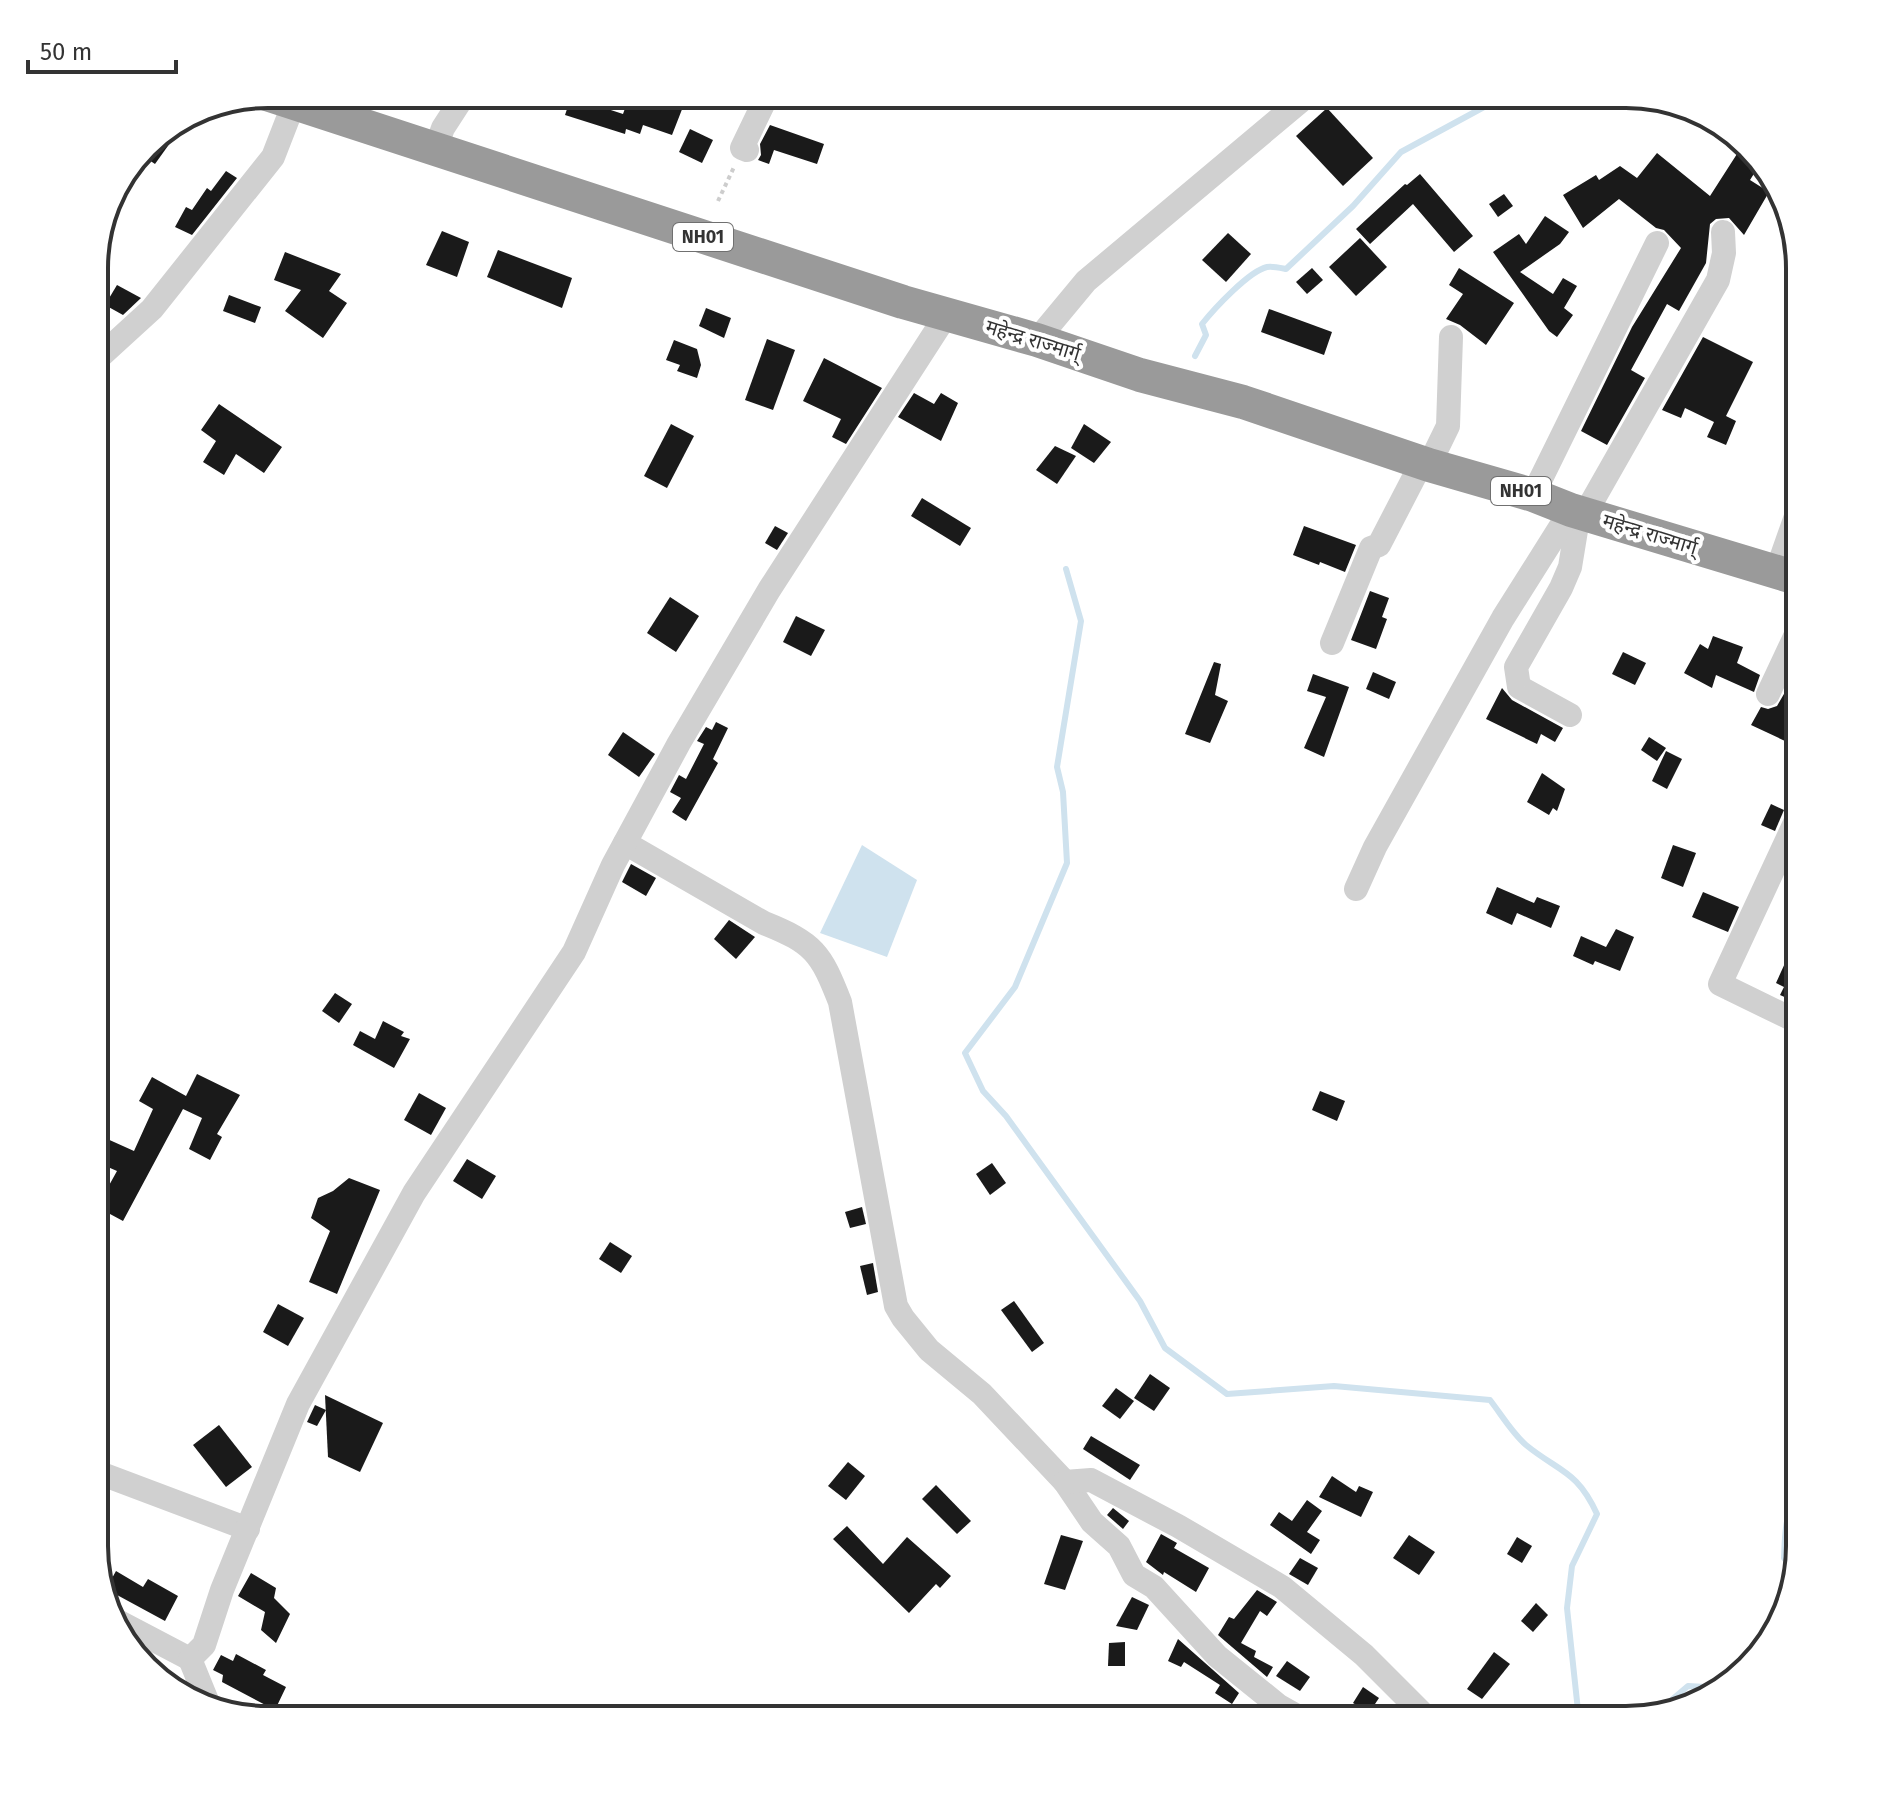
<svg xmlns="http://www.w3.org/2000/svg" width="1894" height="1814" font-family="'Fira Sans','Noto Sans Devanagari',sans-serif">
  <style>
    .water { fill: #cfe2ee }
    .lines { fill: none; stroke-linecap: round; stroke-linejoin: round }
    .stream { stroke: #cfe2ee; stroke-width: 6 }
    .building { fill: #1a1a1a }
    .path { stroke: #cdcdcd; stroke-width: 4; stroke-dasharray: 4 4; stroke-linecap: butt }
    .minor { stroke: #d0d0d0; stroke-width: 24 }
    .highway { stroke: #9a9a9a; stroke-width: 34 }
    .labels { text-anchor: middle; stroke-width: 8; stroke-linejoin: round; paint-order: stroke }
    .shield { fill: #fff; stroke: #707070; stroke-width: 2 }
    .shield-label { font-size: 18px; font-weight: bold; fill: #333 }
    .street-label { font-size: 20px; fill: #333; stroke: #fff }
    .rim { fill: none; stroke: #333; stroke-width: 4 }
  </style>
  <rect width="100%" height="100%" fill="#fff"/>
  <path class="water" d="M862 845 917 880 887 957 820 933Z"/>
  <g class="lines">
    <g class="stream">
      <path d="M1195 356 1206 335 1202 324C1214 309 1249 271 1267 267 1272 266 1281 268 1286 269L1353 206 1401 152 1484 107 1521 94"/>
      <path d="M1066 569 1081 621 1057 767 1063 792 1067 863 1015 987 965 1053 983 1091 1006 1116 1140 1301 1165 1348 1227 1394 1334 1386 1490 1400C1501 1414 1512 1433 1526 1445 1559 1472 1577 1470 1597 1514L1572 1566 1567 1608 1579 1720"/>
      <path d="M1786 1614 1792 1567 1784 1558C1785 1539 1784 1509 1800 1497"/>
      <path d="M1655 1714 1688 1686 1723 1688"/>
    </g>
  </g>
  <g class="building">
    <path d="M630 94H688L672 135 643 125 640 134 626 129 625 134 565 115 571 97 623 114Z"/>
    <path d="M1327 108 1373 158 1343 186 1296 136Z"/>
    <path d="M770 125 824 144 817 164 774 150 769 164 758 160 761 155 760 144Z"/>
    <path d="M690 129 713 140 702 163 679 152Z"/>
    <path d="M158 134 170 143 155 164 140 154Z"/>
    <path d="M1744 143 1757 153 1762 161 1750 180 1769 192 1744 235 1729 218 1716 219 1710 224 1706 263 1679 311 1667 304 1631 370 1645 378 1607 445 1581 431 1632 327 1681 248 1664 230 1656 228 1619 199 1583 228 1563 195 1596 175 1599 180 1620 166 1637 178 1657 153 1710 196Z"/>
    <path d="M226 171 237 178 192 235 175 227 186 207 192 210 207 188 211 191Z"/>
    <path d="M1420 174 1473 236 1454 252 1413 204 1370 244 1356 229 1405 184 1407 185Z"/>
    <path d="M1504 194 1513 206 1498 217 1489 204Z"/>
    <path d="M1545 216 1569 232 1560 244 1520 272 1553 294 1563 278 1577 286 1564 308 1573 315 1557 337 1549 331 1493 252 1519 234 1526 244Z"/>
    <path d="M442 231 469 242 457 277 426 265Z"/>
    <path d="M1228 233 1251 254 1226 282 1202 260Z"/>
    <path d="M1360 238 1387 267 1356 296 1329 267Z"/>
    <path d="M498 250 572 278 562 308 487 277Z"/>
    <path d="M285 252 341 274 329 291 347 303 323 338 285 311 301 290 274 280Z"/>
    <path d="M1312 268 1323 280 1307 294 1296 282Z"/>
    <path d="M1459 268 1514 303 1486 345 1460 325 1446 319 1463 294 1449 285Z"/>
    <path d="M117 285 141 298 123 315 105 305Z"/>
    <path d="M229 295 261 307 255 323 223 311Z"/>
    <path d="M706 308 731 318 724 338 699 326Z"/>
    <path d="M1269 309 1332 332 1324 355 1261 332Z"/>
    <path d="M1703 337 1753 362 1726 416 1736 421 1726 445 1707 437 1714 422 1685 408 1681 418 1662 410Z"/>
    <path d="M767 339 795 350 773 410 745 400Z"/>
    <path d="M674 340 697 349 701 365 697 378 677 371 680 365 666 360Z"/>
    <path d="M824 358 882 388 846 444 832 437 841 419 803 401Z"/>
    <path d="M914 393 934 404 941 393 958 403 941 441 898 417Z"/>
    <path d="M219 404 282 447 264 473 236 454 224 475 203 462 216 441 201 430Z"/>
    <path d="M671 424 694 436 667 488 644 476Z"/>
    <path d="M1084 424 1111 442 1094 463 1071 448Z"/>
    <path d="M1055 446 1076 456 1057 484 1036 470Z"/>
    <path d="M922 498 971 528 960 546 911 516Z"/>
    <path d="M775 526 788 533 777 550 765 543Z"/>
    <path d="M1304 526 1356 545 1345 572 1320 562 1319 565 1293 555Z"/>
    <path d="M1370 591 1389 598 1382 617 1387 619 1376 649 1351 640Z"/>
    <path d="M670 597 699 616 676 652 647 633Z"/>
    <path d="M796 616 825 630 811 656 783 642Z"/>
    <path d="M1713 636 1743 647 1737 663 1760 675 1754 692 1716 675 1712 688 1684 673 1700 644 1708 649Z"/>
    <path d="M1623 652 1646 663 1635 685 1612 674Z"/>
    <path d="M1214 662 1221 664 1215 695 1228 701 1210 743 1185 734Z"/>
    <path d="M1373 672 1396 682 1389 699 1366 689Z"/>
    <path d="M1313 674 1349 687 1324 757 1304 748 1326 697 1307 691Z"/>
    <path d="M1788 687 1800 694V748L1751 725 1761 707 1768 709 1777 706Z"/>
    <path d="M1502 688 1512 700 1563 728 1555 742 1541 734 1537 744 1486 719Z"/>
    <path d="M716 722 728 728 713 759 718 763 686 821 672 812 681 798 670 792 679 775 686 779 704 744 697 741 706 727 712 730Z"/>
    <path d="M623 732 655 754 639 777 608 755Z"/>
    <path d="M1649 737 1666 748 1657 761 1641 750Z"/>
    <path d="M1666 751 1682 759 1667 789 1652 781Z"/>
    <path d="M1542 773 1565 789 1557 811 1553 808 1549 815 1527 802Z"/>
    <path d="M1771 804 1784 810 1775 831 1761 825Z"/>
    <path d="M1673 845 1696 853 1683 887 1661 878Z"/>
    <path d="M631 864 656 878 646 896 622 882Z"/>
    <path d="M1497 887 1534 903 1537 897 1560 906 1551 928 1517 913 1512 925 1486 913Z"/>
    <path d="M1703 892 1739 907 1728 932 1692 917Z"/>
    <path d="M729 920 755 937 736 959 714 939Z"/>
    <path d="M1616 929 1634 937 1620 971 1595 961 1593 965 1573 956 1581 936 1606 947Z"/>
    <path d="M1800 955V1004L1780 995 1784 987 1776 983 1786 961 1795 965Z"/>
    <path d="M335 993 352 1004 339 1023 322 1011Z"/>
    <path d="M383 1021 404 1032 401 1036 410 1039 394 1068 353 1045 360 1031 375 1039Z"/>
    <path d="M197 1074 240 1095 217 1134 222 1137 210 1160 189 1149 202 1118 183 1109 123 1221 97 1207 117 1171 94 1161V1133L134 1151 153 1109 139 1101 152 1077 186 1096Z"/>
    <path d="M1320 1091 1345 1101 1337 1121 1312 1110Z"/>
    <path d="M419 1093 446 1108 431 1135 404 1120Z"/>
    <path d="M467 1159 496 1176 482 1199 453 1181Z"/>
    <path d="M992 1163 1006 1183 990 1195 976 1174Z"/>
    <path d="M349 1178 380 1190 337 1294 309 1282 330 1231 311 1218 318 1198 333 1191Z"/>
    <path d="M862 1207 866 1224 850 1228 845 1212Z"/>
    <path d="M610 1242 632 1256 621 1273 599 1259Z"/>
    <path d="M873 1263 878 1292 867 1295 860 1266Z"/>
    <path d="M1014 1301 1044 1343 1032 1352 1001 1310Z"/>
    <path d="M278 1304 304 1318 288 1346 263 1332Z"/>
    <path d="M1150 1374 1170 1388 1154 1411 1134 1398Z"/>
    <path d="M1116 1388 1134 1401 1120 1419 1102 1406Z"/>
    <path d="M325 1395 383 1423 360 1472 328 1457Z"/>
    <path d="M315 1405 326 1410 317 1426 307 1422Z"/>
    <path d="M219 1425 252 1467 226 1487 193 1445Z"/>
    <path d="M1091 1436 1140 1465 1130 1480 1083 1449Z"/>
    <path d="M848 1462 865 1476 846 1500 828 1486Z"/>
    <path d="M1332 1476 1356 1492 1359 1486 1373 1492 1361 1517 1319 1497Z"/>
    <path d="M936 1485 971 1521 957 1534 922 1499Z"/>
    <path d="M1307 1500 1322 1511 1307 1532 1320 1540 1311 1554 1270 1525 1279 1512 1292 1521Z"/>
    <path d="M1113 1508 1129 1521 1123 1529 1107 1515Z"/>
    <path d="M847 1526 883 1564 907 1537 951 1576 940 1588 936 1584 909 1613 833 1539Z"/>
    <path d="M1161 1534 1177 1543 1174 1548 1209 1568 1196 1592 1164 1572 1163 1575 1146 1562Z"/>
    <path d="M1061 1535 1083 1541 1065 1590 1044 1584Z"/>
    <path d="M1409 1535 1435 1552 1419 1575 1393 1558Z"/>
    <path d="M1517 1537 1532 1546 1522 1563 1507 1554Z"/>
    <path d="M1300 1558 1318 1568 1308 1585 1289 1574Z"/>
    <path d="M116 1571 143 1587 148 1579 178 1596 165 1621 106 1589Z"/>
    <path d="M251 1573 276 1588 274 1598 290 1614 276 1643 261 1630 265 1612 238 1596Z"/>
    <path d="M1257 1590 1277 1602 1267 1616 1260 1611 1241 1643 1256 1651 1254 1657 1273 1667 1267 1677 1218 1635 1229 1617 1234 1619Z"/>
    <path d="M1132 1597 1149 1605 1137 1630 1116 1626Z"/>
    <path d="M1536 1603 1548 1615 1533 1632 1521 1621Z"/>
    <path d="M1178 1639 1239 1693 1232 1704 1215 1693 1220 1685 1184 1662 1181 1667 1168 1661Z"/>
    <path d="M1125 1642V1666H1108L1109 1643Z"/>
    <path d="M1494 1652 1510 1664 1482 1699 1467 1689Z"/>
    <path d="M236 1654 266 1670 263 1675 286 1687 275 1710 222 1682 223 1675 213 1670 221 1655 233 1661Z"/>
    <path d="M1287 1661 1310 1677 1300 1691 1276 1676Z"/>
    <path d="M1363 1687 1379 1698 1369 1713 1353 1703Z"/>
  </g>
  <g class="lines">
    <path class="path" d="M718 201 735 165"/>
    <g class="minor">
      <path d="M335 116 348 94"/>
      <path d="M435 150 443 128 465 94"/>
      <path d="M747 150 742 148 768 94"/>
      <path d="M1037 340 1086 281 1309 94"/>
      <path d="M94 362 152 309 273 157 294 103"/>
      <path d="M1429 465 1448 426 1451 337"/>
      <path d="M1533 495 1657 243"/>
      <path d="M1585 514 1718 280 1724 253 1723 232"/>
      <path d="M1776 573 1800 505"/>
      <path d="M1332 643 1371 548 1379 545 1422 462"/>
      <path d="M1768 694 1800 626"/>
      <path d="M1570 715 1519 687 1516 667 1561 588 1570 567 1579 512"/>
      <path d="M1800 812 1720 984 1800 1023"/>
      <path d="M625 843 764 923C814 943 821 953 840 1002L896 1306 903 1318 929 1350 982 1394 1065 1482 1092 1522 1119 1546 1134 1575 1154 1587 1217 1656 1279 1706 1304 1720"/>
      <path d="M1356 889 1375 847 1503 618 1571 510"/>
      <path d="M94 1471 248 1529"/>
      <path d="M1065 1482 1091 1480 1178 1526 1282 1587 1364 1655 1429 1720"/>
      <path d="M110 1617 190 1659 204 1645 222 1590 298 1404 414 1193 574 952 613 865 679 743 769 590 947 314"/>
      <path d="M190 1659 210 1708"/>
    </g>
    <path class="highway" d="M267 94 903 302 1037 340 1140 375 1243 402 1429 465 1533 495 1571 510 1800 579"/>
  </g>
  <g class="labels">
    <g class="shield">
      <rect x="673" y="223" width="60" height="28" rx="6"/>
      <rect x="1491" y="477" width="60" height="28" rx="6"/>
    </g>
    <g class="shield-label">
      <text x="703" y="243">NH01</text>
      <text x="1521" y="497">NH01</text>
    </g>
    <g class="street-label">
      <text transform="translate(1033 340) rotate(17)" y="7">महेन्द्र राज्मार्ग्</text>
      <text transform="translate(1650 534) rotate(17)" y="7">महेन्द्र राज्मार्ग्</text>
    </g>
  </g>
  <path d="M0 0H1894V1814H0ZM268 108H1626A160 160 0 0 1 1786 268V1546A160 160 0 0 1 1626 1706H268A160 160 0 0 1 108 1546V268A160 160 0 0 1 268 108Z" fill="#fff" fill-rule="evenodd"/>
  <path class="rim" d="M268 108H1626A160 160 0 0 1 1786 268V1546A160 160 0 0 1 1626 1706H268A160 160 0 0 1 108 1546V268A160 160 0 0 1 268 108Z"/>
  <path d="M28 60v12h148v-12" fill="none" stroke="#333333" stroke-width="4"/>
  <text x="40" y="60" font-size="24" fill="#333333" stroke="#ffffff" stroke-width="6" paint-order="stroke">50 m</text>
</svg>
